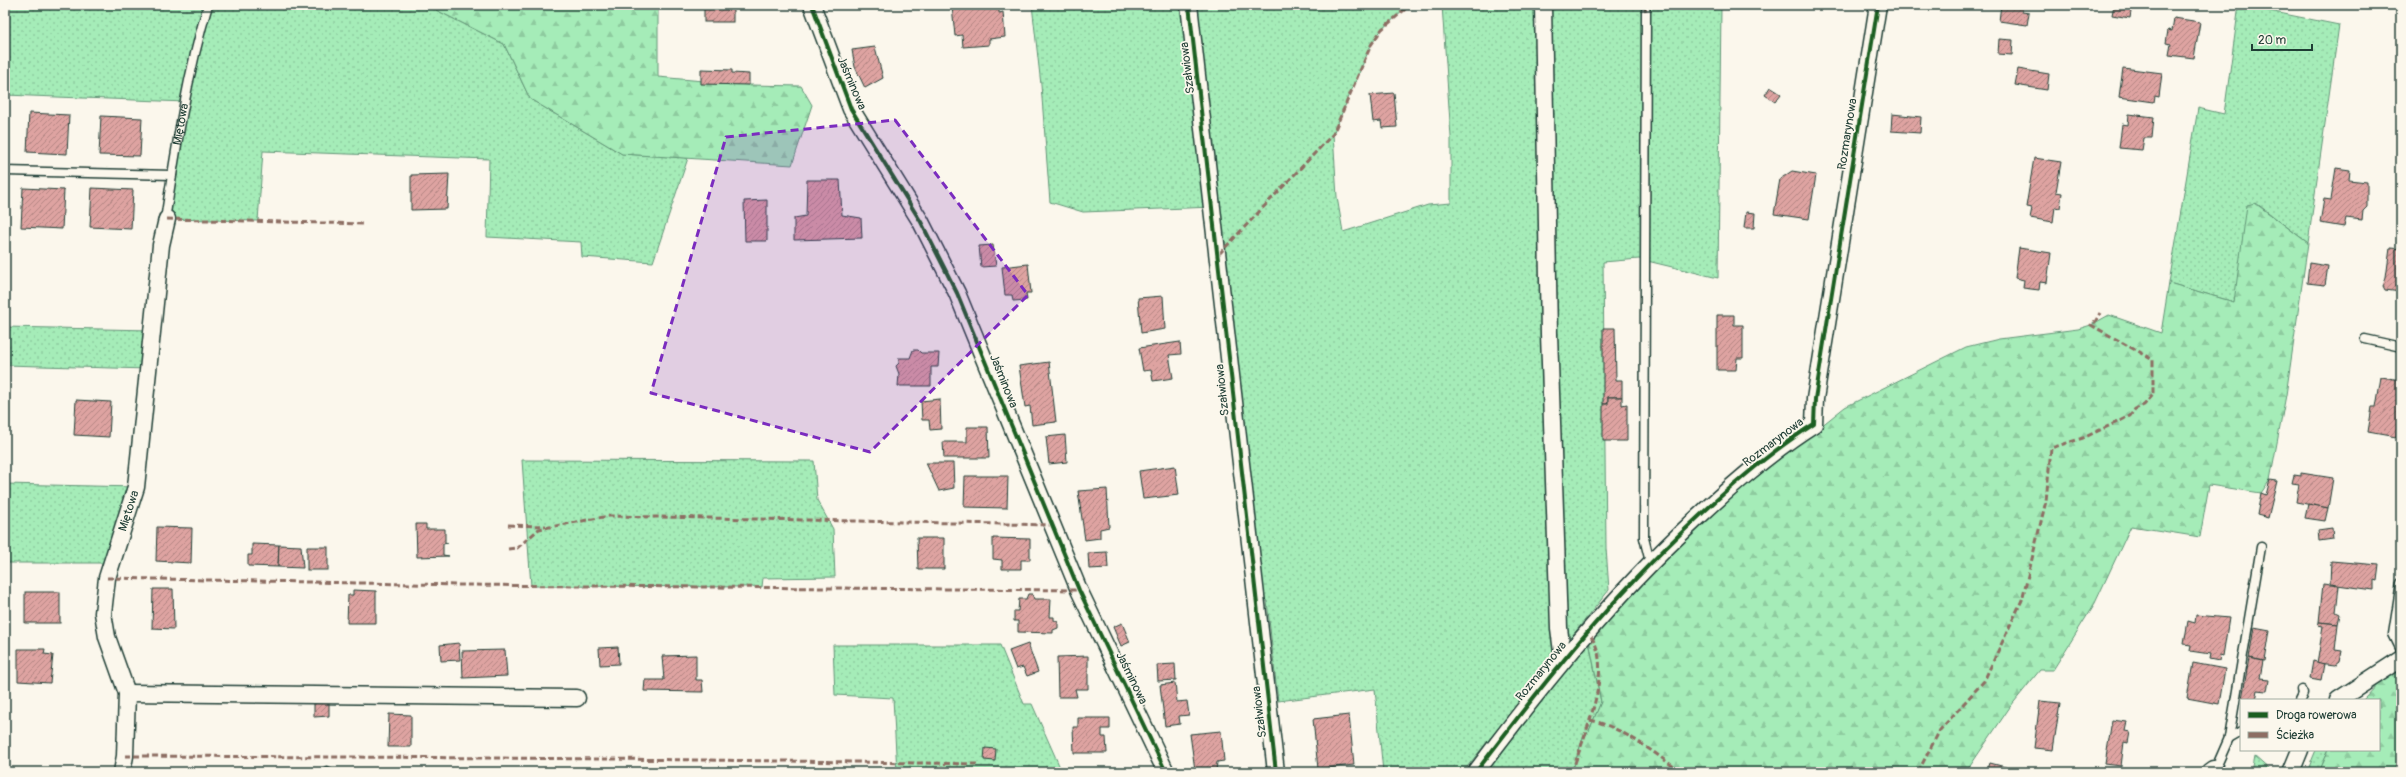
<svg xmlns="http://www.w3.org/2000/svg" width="2406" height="777" font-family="Pangolin,sans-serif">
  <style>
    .grass { fill: url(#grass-dots); stroke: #629476 }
    .forest { fill: url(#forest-firs); stroke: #629476 }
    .building { fill: url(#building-hatch); stroke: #1f3d34 }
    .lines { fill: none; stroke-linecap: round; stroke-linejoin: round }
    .service-casing { stroke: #1f3d34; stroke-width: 11 }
    .minor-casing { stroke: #1f3d34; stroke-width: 19 }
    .service { stroke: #fbf7ec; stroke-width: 8 }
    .minor { stroke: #fbf7ec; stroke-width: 16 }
    .quiet { stroke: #8d6e63; stroke-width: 3; stroke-dasharray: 6 3; stroke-linecap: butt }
    .cycleway-casing { stroke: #fbf7ec; stroke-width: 6 }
    .cycleway { stroke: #1b5e20; stroke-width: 4 }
    .marked { fill: #7b2cbf; fill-opacity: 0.2; stroke: #7b2cbf; stroke-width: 3; stroke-dasharray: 8 5; stroke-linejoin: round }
    .labels { text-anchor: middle; stroke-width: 3.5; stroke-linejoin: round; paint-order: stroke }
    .street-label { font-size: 12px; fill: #1f3d34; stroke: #fbf7ec }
  </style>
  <defs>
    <pattern id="grass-dots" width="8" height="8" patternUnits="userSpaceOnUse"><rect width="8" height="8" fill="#a5ecb8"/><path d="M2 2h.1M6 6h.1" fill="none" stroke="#8ecb9f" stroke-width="1.8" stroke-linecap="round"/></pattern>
    <pattern id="forest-firs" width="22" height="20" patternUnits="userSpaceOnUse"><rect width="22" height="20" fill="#a5ecb8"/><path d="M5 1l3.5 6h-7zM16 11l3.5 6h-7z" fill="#8ecb9f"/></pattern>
    <pattern id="building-hatch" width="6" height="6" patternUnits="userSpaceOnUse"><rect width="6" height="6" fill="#dea3a1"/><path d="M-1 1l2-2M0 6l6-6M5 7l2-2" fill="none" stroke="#b38684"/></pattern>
  </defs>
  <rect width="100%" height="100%" fill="#fbf7ec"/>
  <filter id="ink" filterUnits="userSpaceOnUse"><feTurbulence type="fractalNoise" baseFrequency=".025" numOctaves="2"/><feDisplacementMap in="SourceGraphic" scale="8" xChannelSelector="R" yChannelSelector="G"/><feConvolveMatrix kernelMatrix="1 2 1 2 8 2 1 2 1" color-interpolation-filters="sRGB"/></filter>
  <g filter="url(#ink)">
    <g class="grass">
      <path d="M5 5H437L436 10 504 44 530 99 622 154 688 158 653 262 582 257 581 242 487 237 489 159 263 151 258 221 168 219 186 102 5 95Z"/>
      <path d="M1032 5H1410L1382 29 1371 45 1333 134 1337 197 1343 232 1428 205 1451 203V137L1442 5H1721L1718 278 1639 259 1603 262 1606 548 1609 590 1463 772H1383L1375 689 1278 701 1267 601 1256 600 1213 207 1083 212 1050 202 1041 85Z"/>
      <path d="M2239 5 2339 25 2308 243 2256 203 2234 302 2169 283 2198 108 2224 114Z"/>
      <path d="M5 327 151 330 148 369 5 365Z"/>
      <path d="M522 460 814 461 817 500 833 529 835 577 763 578 762 587 531 586Z"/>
      <path d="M5 484 136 487 113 563H5Z"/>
      <path d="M1589 641 1601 702 1589 731 1583 738 1572 772H1486Z"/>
      <path d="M833 645H1000L1024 704H1032L1062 772H897L893 698 835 695Z"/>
      <path d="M2316 750H2328L2318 772H2307Z"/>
      <path d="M2254 756 2271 771V772H2251Z"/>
    </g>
    <g class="forest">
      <path d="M437 5H658V77L749 85 801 86 812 105 792 165 622 154 530 99 504 44 436 10Z"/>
      <path d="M2255 203 2308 243 2286 395 2270 480 2261 493 2209 485 2200 537 2131 526 2095 603 2053 670H2040L2010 707 1966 772H1572L1583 738 1589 731 1601 702 1589 641 1645 578 1717 509 1845 407 1966 347 1999 339 2078 329 2091 325 2109 315 2161 333 2169 283 2234 302 2247 205Z"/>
      <path d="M2401 668V772H2318L2328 750H2379V700H2363L2382 680Z"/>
    </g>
    <g class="building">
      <rect x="704" y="5" width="29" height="17"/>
      <path d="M959 5H999V13L1003 12 1005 37 989 39V45L963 47 962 35 955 36 952 6Z"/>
      <path d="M2001 5H2023L2022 12 2029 13 2027 25 1999 21Z"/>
      <path d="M2114 5H2132L2130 18 2112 15Z"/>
      <path d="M2174 18 2200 22 2194 58 2169 55 2171 44 2166 43 2168 30 2172 31Z"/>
      <path d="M1999 39 2013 40 2012 55 1998 54Z"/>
      <path d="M875 47 883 78 865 88 855 67 852 50Z"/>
      <path d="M2123 68 2162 73 2159 97 2155 96 2154 102 2119 97Z"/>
      <path d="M701 69 732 70V73L749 74V85L701 84Z"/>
      <path d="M2018 69 2049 74 2047 90 2015 85Z"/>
      <path d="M1770 87 1781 94 1775 102 1765 95Z"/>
      <path d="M1394 93 1397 127 1382 128 1381 121 1373 122 1370 95Z"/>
      <path d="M29 113 69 115 67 154 27 152Z"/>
      <path d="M1892 114 1921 117 1920 133 1891 131Z"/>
      <path d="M2129 114 2154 117 2152 138H2144L2142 150 2119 148 2122 124 2128 125Z"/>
      <path d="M101 116 142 118 140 156 99 155Z"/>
      <path d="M2034 158 2061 162 2056 192 2062 193 2060 208 2055 207 2053 222 2030 218 2032 208 2026 207Z"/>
      <path d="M2336 168 2350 170 2349 180 2367 182V207L2363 211 2362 220 2346 218 2344 227 2320 223 2324 199 2331 200Z"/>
      <path d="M1792 171 1816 175 1809 219 1774 214 1780 179Z"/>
      <path d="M449 174 447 209 411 210V175Z"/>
      <path d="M807 180H840L842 215 861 218 862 238 794 240V218L806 216Z"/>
      <path d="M23 188 64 190 62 229 21 227Z"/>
      <path d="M92 188 133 190 131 229 90 227Z"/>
      <path d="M767 200V241H745L744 201Z"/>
      <path d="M1746 212 1755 213 1754 228H1744Z"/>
      <path d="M993 245 996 266 981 267 979 246Z"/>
      <path d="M2019 248 2051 253 2047 283 2040 282 2039 290 2023 288 2024 280 2015 278Z"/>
      <path d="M2390 248 2401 249V292L2385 290 2383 286 2386 278Z"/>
      <path d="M2309 263 2328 266 2325 285 2307 283Z"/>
      <path d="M1028 264 1031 293H1026L1027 300 1013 301 1012 295H1005L1002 267Z"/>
      <path d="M1163 296 1165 329 1141 333 1138 298Z"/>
      <path d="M1717 315H1734V325H1743V358H1737L1736 370H1717Z"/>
      <path d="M1603 328H1615L1616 380H1622V397H1608V404H1603Z"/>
      <path d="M1180 342 1181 354 1169 355 1173 378 1153 381 1151 370 1143 371 1139 348Z"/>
      <path d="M913 350H918L921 353H939L938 367H931V386H898L899 374 896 366 899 363V358H910Z"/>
      <path d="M1049 362 1056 422 1032 425 1030 406 1025 407 1019 366Z"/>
      <path d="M2381 377 2401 380V421L2399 420 2396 437 2368 432 2372 407H2376Z"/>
      <path d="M1608 397H1622V405L1627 404V441H1603V404H1608Z"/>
      <path d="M940 399 941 429 930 430 929 420H922L921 401Z"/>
      <path d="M76 400 111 402 109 437 74 435Z"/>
      <path d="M967 427H988L989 458H944L943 442H967Z"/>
      <path d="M1065 435 1067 462 1049 464 1046 437Z"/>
      <path d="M926 463H953L954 488 939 491Z"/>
      <path d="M1175 466 1179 495 1143 499 1139 471Z"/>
      <path d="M2301 473 2333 478 2328 508 2296 502 2299 484 2292 483 2294 475 2301 476Z"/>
      <path d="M965 476H1008L1007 508 964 507Z"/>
      <path d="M2270 480 2277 481 2268 518 2257 515 2261 493 2266 495Z"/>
      <path d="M1107 489 1109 527 1100 529V538L1085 540 1078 491Z"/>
      <path d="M2308 504 2328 508 2325 521 2305 518Z"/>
      <path d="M416 524H426V529H445V543H448L443 544V555L449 556 417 557Z"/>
      <path d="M157 527 192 528 191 563 156 561Z"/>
      <path d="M2332 528 2333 539 2319 541 2318 530Z"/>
      <path d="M917 538H944V569H918Z"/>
      <path d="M993 538 1030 539V560H1021V569H1002V560L993 559Z"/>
      <path d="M252 544 279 545 278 567 248 566V555H252Z"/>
      <path d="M279 545 301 546 303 568 278 567Z"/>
      <rect x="307" y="547" width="21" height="23"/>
      <path d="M1107 552 1108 568 1089 569 1088 553Z"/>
      <path d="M2331 561 2379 565 2377 581 2374 580V590L2330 584Z"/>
      <path d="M2323 584 2339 586 2336 612 2340 614 2338 624 2319 622Z"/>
      <path d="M153 589H173L174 629 152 628Z"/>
      <path d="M353 590 376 591V623H347L348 595H353Z"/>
      <rect x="25" y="592" width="35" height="31"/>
      <path d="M1028 594H1032L1034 599H1051L1050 617H1054V620L1058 622V628L1053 630V633L1018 632V621H1014V611H1018L1019 599H1026Z"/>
      <path d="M2196 615 2229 618 2223 656 2220 655 2219 661 2209 659 2210 654 2190 651 2191 645 2184 644 2188 621 2195 623Z"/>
      <path d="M2319 622 2338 624 2335 650 2342 651 2340 661 2335 665 2317 663 2323 627 2318 626Z"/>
      <path d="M1122 623 1130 642 1121 646 1113 627Z"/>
      <path d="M2254 627 2270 630 2265 661 2249 658Z"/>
      <path d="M459 643 460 660 441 661 440 645Z"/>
      <path d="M1028 644 1038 672 1027 676 1023 667 1016 669 1009 651Z"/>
      <path d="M618 647 619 664 600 665 599 648Z"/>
      <path d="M18 649H45L44 654 53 655 50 683 18 681Z"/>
      <path d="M505 650 507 676 463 678 462 651Z"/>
      <path d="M696 655V680H702L703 692 644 691 645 680H664L662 656Z"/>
      <path d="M1088 656V689H1075L1077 697H1058L1057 657Z"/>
      <path d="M2249 658 2263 661 2260 678 2269 679 2267 691 2258 690 2256 700 2242 699Z"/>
      <path d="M2313 661 2324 664 2321 680 2310 678Z"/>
      <path d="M2193 663 2225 669 2219 704 2187 698Z"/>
      <path d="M1175 664 1176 680 1158 681 1157 665Z"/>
      <path d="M1175 683 1177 702 1187 701 1189 715 1179 716 1180 724 1165 726 1160 685Z"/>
      <path d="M314 700H329V716L314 717Z"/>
      <path d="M2040 701 2060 703 2053 750 2034 748Z"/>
      <path d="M389 714 411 715V747H388Z"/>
      <path d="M1349 715 1354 765 1318 769 1313 719Z"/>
      <path d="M1078 718H1110V729H1102V737H1106L1107 753H1074L1073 727H1078Z"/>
      <path d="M2112 720 2127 722 2125 731 2130 732 2128 743 2124 742 2121 766 2105 764Z"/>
      <path d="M1221 731 1224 761 1217 762 1216 772H1209L1207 769 1195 770 1190 734Z"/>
      <path d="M985 748 996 749 995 761 984 760Z"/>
      <path d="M1990 763 2013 769 2012 772H1987Z"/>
      <path d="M412 769V772H377V771Z"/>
    </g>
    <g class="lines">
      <g class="service-casing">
        <g id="service">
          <path d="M1646 11 1644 538 1650 562"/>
          <path d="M5 171 172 175"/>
          <path id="s1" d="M165 220C176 149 187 75 208 5"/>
          <path d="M2365 339 2401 347"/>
          <path d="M2401 583 2393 634 2401 650"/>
          <path d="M2300 700 2303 694 2302 690"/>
          <path d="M2229 738 2241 731"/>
          <path d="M2213 769 2218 763 2229 738 2261 547"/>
          <path d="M327 772V771"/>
        </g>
      </g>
      <g class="minor-casing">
        <g id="minor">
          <path d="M812 5 851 109 921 222 957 293 1079 590 1166 772"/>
          <path d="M1189 5 1276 772"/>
          <path d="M1543 5 1549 334 1559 628 1563 660"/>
          <path d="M127 693 577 698"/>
          <path d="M2338 700 2401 659"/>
          <path id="s2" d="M122 772 125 756 127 693 107 637 103 613 107 578 136 487 161 245 167 219"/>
          <path d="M1476 772C1543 683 1612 597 1694 521 1731 486 1771 451 1814 424L1815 399 1878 5"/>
          <path d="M2209 772 2213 769"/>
          <path d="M2291 772 2300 750"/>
        </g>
      </g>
      <use href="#service" class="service"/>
      <use href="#minor" class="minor"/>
      <g class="quiet">
        <path d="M1644 5 1646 11"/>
        <path d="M167 219 363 224"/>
        <path d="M1219 254 1333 134 1371 45 1382 29 1410 5"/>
        <path d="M508 525 546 526"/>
        <path d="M508 549 517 548 539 529 609 516 1053 525"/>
        <path d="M107 578 461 585 1079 590"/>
        <path d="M1590 720C1624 728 1653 752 1681 772"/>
        <path d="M125 756C410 757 693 759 978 764"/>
        <path d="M1572 772C1583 738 1609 681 1596 646 1594 641 1590 635 1588 630"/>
        <path d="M1918 772 1940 730 1984 681 2022 600 2046 501 2051 448 2083 438 2130 416 2135 409 2144 405 2153 395V360L2091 325 2095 322 2100 313"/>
      </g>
      <g class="cycleway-casing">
        <g id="cycleway">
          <path d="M812 5 851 109 921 222 957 293 1079 590 1166 772"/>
          <path d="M1189 5 1276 772"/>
          <path d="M1476 772C1543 683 1612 597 1694 521 1731 486 1771 451 1814 424L1815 399 1878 5"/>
        </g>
      </g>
      <use href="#cycleway" class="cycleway"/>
    </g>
  </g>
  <path class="marked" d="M895 120 1028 295 870 452 651 393 726 137Z"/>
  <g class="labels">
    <g class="street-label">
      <text transform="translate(1187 68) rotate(-97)" y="4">Szałwiowa</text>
      <text transform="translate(852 83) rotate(67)" y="4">Jaśminowa</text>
      <text dy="4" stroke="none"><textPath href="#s1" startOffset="97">Miętowa</textPath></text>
      <text transform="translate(1847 134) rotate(-81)" y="4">Rozmarynowa</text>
      <text transform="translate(1004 381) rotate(68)" y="4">Jaśminowa</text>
      <text transform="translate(1222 390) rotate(-96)" y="4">Szałwiowa</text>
      <text transform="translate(1773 442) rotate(-37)" y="4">Rozmarynowa</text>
      <text dy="4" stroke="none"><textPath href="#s2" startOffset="269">Miętowa</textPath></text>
      <text transform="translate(1541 671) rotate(-51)" y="4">Rozmarynowa</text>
      <text transform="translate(1132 678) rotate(64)" y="4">Jaśminowa</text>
      <text transform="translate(1259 712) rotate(-97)" y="4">Szałwiowa</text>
    </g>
  </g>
  <rect width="2406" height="777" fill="none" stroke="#fbf7ec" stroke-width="20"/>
  <rect x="10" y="10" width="2386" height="757" fill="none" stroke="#1f3d34" stroke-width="1.5" filter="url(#ink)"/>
  <rect x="2240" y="699" width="140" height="52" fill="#fbf7ec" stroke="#a3ada2"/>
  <rect x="2248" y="712" width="20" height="6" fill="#1b5e20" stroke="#a3ada2"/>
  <text x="2276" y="719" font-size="12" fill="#1f3d34">Droga rowerowa</text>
  <rect x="2248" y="732" width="20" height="6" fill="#8d6e63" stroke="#a3ada2"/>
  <text x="2276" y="739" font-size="12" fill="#1f3d34">Ścieżka</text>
  <path d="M2252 44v6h60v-6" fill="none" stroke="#1f3d34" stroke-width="2"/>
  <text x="2258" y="44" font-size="12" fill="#1f3d34" stroke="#fbf7ec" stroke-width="3" paint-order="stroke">20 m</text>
</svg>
